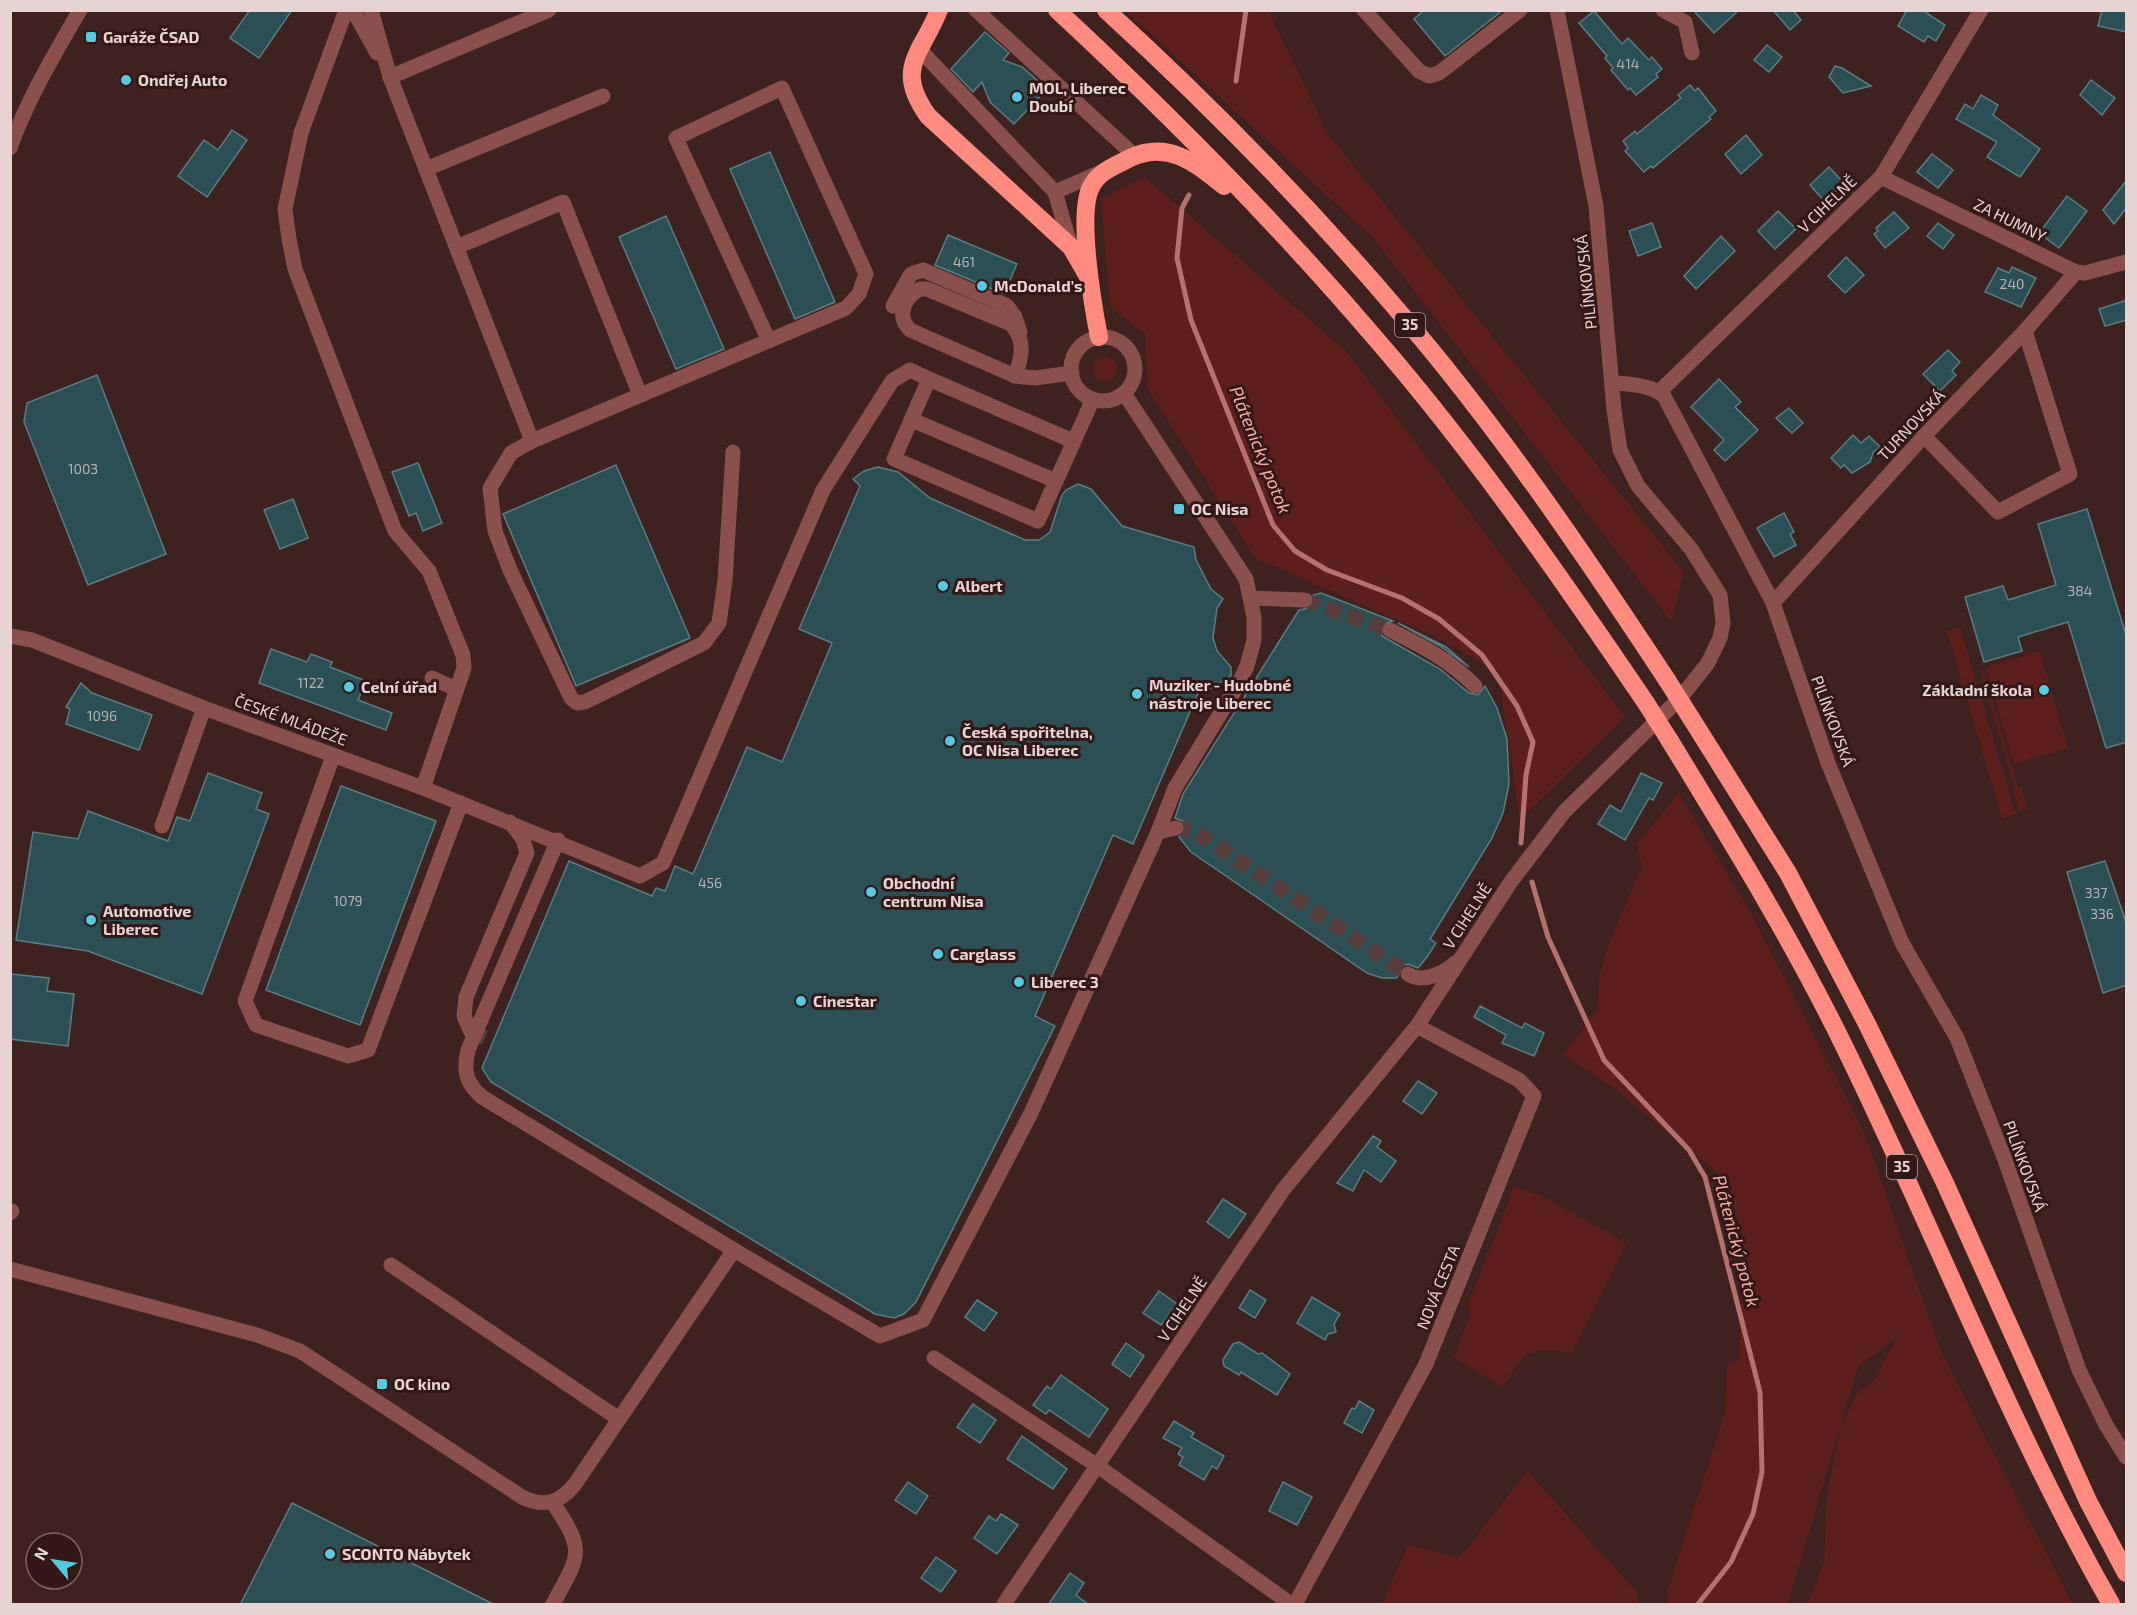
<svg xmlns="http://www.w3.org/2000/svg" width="2137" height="1615" font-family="'Exo 2',sans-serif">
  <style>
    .green { fill: #5d1f1c }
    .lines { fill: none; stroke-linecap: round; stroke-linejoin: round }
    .stream { stroke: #b5726d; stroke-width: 5 }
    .building { fill: #2c4f56; stroke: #5a7e85; stroke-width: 1.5 }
    .minor-tunnel { stroke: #563d3b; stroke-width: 15; stroke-dasharray: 15 8; stroke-linecap: butt }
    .minor { stroke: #8b504b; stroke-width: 15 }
    .highway { stroke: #ff8a80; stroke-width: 18 }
    .highway-bridge { stroke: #ff8a80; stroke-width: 18 }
    .poi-dot { fill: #55cae0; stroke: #321816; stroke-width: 2 }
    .labels { text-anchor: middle; stroke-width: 6; stroke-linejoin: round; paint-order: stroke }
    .number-label { font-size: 14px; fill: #b8b3b3 }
    .shield { fill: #321816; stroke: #b19c9a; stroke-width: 1.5 }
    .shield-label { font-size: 15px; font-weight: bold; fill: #e7d4d2 }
    .poi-label { font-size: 16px; font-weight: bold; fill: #e7d4d2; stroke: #321816; text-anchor: start }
    .street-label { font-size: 16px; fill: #e7d4d2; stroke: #321816 }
    .water-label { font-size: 18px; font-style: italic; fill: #f5aba3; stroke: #321816 }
  </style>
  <rect width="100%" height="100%" fill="#3d2220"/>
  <g class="green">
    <path d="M1126 11H1269L1327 133 1684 572 1671 621 1373 238Z"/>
    <path d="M1145 177 1346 351 1625 717 1520 820 1498 671 1427 633 1255 558 1148 389 1145 334 1110 307 1101 199Z"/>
    <circle cx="1105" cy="369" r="12"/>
    <path d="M1960 627 2016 814 2002 818 1947 631Z"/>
    <path d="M2040 651 2068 748 2014 764 1986 667Z"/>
    <path d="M1980 670H1983L2018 787H2021L2027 809 2019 811 2013 790 2015 788Z"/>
    <path d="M1679 793 1751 913 1864 1132 1942 1354 2073 1604H1807L1824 1564 1827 1494 1841 1426 1858 1392 1873 1382 1900 1331 1892 1341 1858 1367 1788 1604H1667L1668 1589 1726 1409 1727 1364 1739 1360 1744 1239 1725 1179 1612 1087 1563 1055 1598 1009 1599 978 1607 948 1642 866 1637 844Z"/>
    <path d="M1513 1186 1540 1195 1615 1236 1626 1245 1572 1353C1526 1347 1527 1350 1503 1387L1454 1358 1471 1312 1468 1304 1502 1219Z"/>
    <path d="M1527 1471 1637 1592 1638 1604H1382L1408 1545 1458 1557 1471 1544Z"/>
  </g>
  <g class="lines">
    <g class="stream">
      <path d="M1236 81 1246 10"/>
      <path d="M1189 195 1182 208 1177 258 1191 320 1273 525 1295 551 1327 570 1402 598 1439 619 1482 655 1517 706 1533 742 1526 775 1521 843"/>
      <path d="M1532 882 1548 937 1604 1060 1689 1150 1705 1177 1760 1392 1762 1472 1753 1514 1731 1562 1698 1604"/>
    </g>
  </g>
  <g class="building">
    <path d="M250 10H292L259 58 230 38Z"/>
    <path d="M1424 10H1503L1445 56 1414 19Z"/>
    <path d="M1693 10H1739L1714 33Z"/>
    <path d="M1773 10H1793L1801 20 1790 30Z"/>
    <path d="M1907 10H1922L1945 25 1936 41 1928 36 1924 42 1898 26Z"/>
    <path d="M2102 10H2127V32L2098 26Z"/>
    <path d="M1594 11 1622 44 1628 38 1649 60 1652 57 1662 69 1656 74 1658 77 1636 95 1630 88 1628 90 1611 70 1613 68 1605 58 1607 56 1579 23Z"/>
    <path d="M985 32 1009 53 1003 60 1022 67 1047 89 1014 124 990 102 982 82 973 92 951 69Z"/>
    <path d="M1767 45 1782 57 1769 72 1754 60Z"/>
    <path d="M1835 66 1842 68 1871 86 1843 93 1829 77Z"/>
    <path d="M2091 80 2115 98 2102 115 2080 95Z"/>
    <path d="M1690 85 1695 91 1698 88 1716 111 1709 117 1711 119 1653 168 1651 166 1644 172 1625 151 1628 148 1623 141 1635 131 1637 134 1681 98 1678 95Z"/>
    <path d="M1981 95 1998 105 1993 115 2040 149 2020 177 1987 157 1997 142 1956 119 1965 104 1973 109Z"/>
    <path d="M232 130 247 140 207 197 178 176 204 140 218 150Z"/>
    <path d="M1746 135 1762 155 1741 174 1725 154Z"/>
    <path d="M770 152 835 302 795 319 730 169Z"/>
    <path d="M1932 154 1953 170 1938 188 1917 172Z"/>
    <path d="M1829 167 1852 192 1836 191 1824 201 1810 185Z"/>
    <path d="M2127 180V207L2114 224 2103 210Z"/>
    <path d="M2067 196 2087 211 2059 248 2039 233Z"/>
    <path d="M1778 211 1796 229 1775 249 1758 231Z"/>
    <path d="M1894 212 1909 228 1885 248 1874 234 1878 231 1876 228Z"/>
    <path d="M666 216 724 349 676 369 619 237Z"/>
    <path d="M1652 223 1661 247 1638 256 1629 231Z"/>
    <path d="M1938 223 1954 235 1943 249 1927 236Z"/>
    <path d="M948 235 1017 264 1004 294 935 265Z"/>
    <path d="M1721 236 1735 251 1696 289 1684 276Z"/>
    <path d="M1846 257 1864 275 1845 293 1828 276Z"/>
    <path d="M2012 267 2036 278 2021 307 1985 292 1998 268 2009 273Z"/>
    <path d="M2127 300V320L2105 326 2099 309Z"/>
    <path d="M1948 350 1960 362 1952 371 1956 375 1940 391 1923 374Z"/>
    <path d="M97 375 166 554 88 585 24 422 27 403Z"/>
    <path d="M1719 379 1741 402 1735 407 1758 430 1725 461 1714 450 1724 440 1691 407Z"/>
    <path d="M1789 408 1803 423 1792 433 1776 418Z"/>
    <path d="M1853 435 1861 443 1869 436 1880 447 1873 453 1870 462 1852 473 1844 465 1841 468 1831 458Z"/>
    <path d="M418 463 442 523 423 531 416 513 409 516 392 472Z"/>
    <path d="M616 465 690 638 576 686 503 514Z"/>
    <path d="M878 467 898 472 930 498 1025 540H1039L1050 532 1062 495 1066 490 1078 484 1091 489 1122 526 1194 547 1196 560 1211 589 1223 599 1217 608 1213 638 1217 651 1231 667V676L1203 693 1199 691 1133 844 1113 835 1035 1016 1055 1026 916 1302 904 1314 894 1318 875 1314 491 1082 482 1068 569 861 652 896 656 888 665 891 675 866 693 874 747 747 782 762 832 643 799 629 860 486 853 479 864 471Z"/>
    <path d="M293 499 308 538 280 549 264 510Z"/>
    <path d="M2087 509 2127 638V742L2106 748 2068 622 2018 637 2022 651 1984 662 1965 597 2003 586 2008 600 2056 585 2038 524Z"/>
    <path d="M1784 513 1794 532 1790 534 1796 545 1774 557 1757 528Z"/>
    <path d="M1321 593 1393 621 1382 625V636L1440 669 1469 693 1478 695 1485 686 1497 708 1507 739 1509 784 1503 813 1492 838 1430 939 1436 943 1427 957 1418 968 1408 964 1402 966 1397 978H1382L1367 973 1191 852 1179 837 1185 831V825L1183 821 1175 818 1183 794 1299 610 1310 608 1315 601 1313 595Z"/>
    <path d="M1398 623 1446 647 1469 667 1440 646Z"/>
    <path d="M271 649 307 662 311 654 332 662 330 667 366 681 358 700 392 713 386 730 259 683Z"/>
    <path d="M81 683 92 693 152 715 139 750 66 724 70 709 66 707Z"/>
    <path d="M208 773 262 793 256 809 269 814 202 994 88 951 16 940 33 832 78 839 88 811 168 841 177 817 190 821Z"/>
    <path d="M1641 773 1662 783 1653 800 1649 798 1625 840 1598 824 1610 805 1621 812Z"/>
    <path d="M341 786 436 821 360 1025 266 990Z"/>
    <path d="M2105 861 2127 925V985L2103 993 2067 872Z"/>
    <path d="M10 974 49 978 47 991 74 994 68 1046 10 1039Z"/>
    <path d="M1480 1006 1522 1028 1525 1023 1544 1033 1534 1056 1502 1043 1506 1035 1474 1017Z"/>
    <path d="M1418 1081 1437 1093 1422 1114 1403 1101Z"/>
    <path d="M1373 1136 1381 1141 1377 1147 1396 1161 1381 1182 1364 1170 1353 1191 1337 1183Z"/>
    <path d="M1223 1199 1246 1214 1229 1238 1207 1222Z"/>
    <path d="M1250 1290 1266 1300 1255 1318 1239 1308Z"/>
    <path d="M1159 1291 1177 1304 1161 1325 1143 1313Z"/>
    <path d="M1312 1297 1340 1314 1334 1324 1336 1332 1328 1334 1325 1340 1297 1323Z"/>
    <path d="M977 1300 997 1313 984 1331 965 1317Z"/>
    <path d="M1239 1342 1258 1354 1262 1353 1290 1374 1277 1395 1241 1372 1239 1375 1224 1366 1223 1360 1233 1344Z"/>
    <path d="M1126 1343 1144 1356 1130 1377 1112 1364Z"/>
    <path d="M1061 1375 1108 1409 1089 1437 1049 1410 1046 1414 1033 1405 1047 1386 1051 1389Z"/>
    <path d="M1359 1401 1374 1410 1362 1433 1344 1423 1352 1408 1355 1409Z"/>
    <path d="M973 1404 996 1420 980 1443 957 1427Z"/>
    <path d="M1174 1421 1194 1433 1191 1437 1224 1456 1217 1469 1212 1466 1204 1480 1179 1465 1183 1457 1178 1454 1182 1448 1163 1438Z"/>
    <path d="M1022 1436 1067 1469 1053 1489 1007 1459Z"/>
    <path d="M908 1482 928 1496 916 1514 895 1500Z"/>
    <path d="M1283 1482 1312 1497 1297 1525 1269 1511Z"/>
    <path d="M292 1503 495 1605H240Z"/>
    <path d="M1001 1514 1018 1525 997 1554 974 1538 989 1516 996 1521Z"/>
    <path d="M936 1557 956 1571 941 1592 921 1578Z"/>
    <path d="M1070 1573 1084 1583 1076 1595 1089 1605H1048Z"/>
  </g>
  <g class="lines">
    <g class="minor-tunnel">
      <path d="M1305 600 1390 630"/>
      <path d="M1176 828 1194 831 1408 974"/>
      <path d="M471 1032 492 1041"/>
    </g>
    <g class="minor">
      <path d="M346 10 301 133 285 209 289 239 295 269 395 531 429 571 463 655 464 668 423 788"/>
      <path d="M353 10 377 53"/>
      <path d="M371 10 390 77 532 441 511 453 490 488 495 531 510 570 571 698 577 703 585 702 704 643 719 623 725 581 733 452"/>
      <path d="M976 10 1135 156"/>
      <path d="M1364 10 1419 71 1429 76 1439 73 1520 10"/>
      <path d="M1663 10 1685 22 1692 53"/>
      <path d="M918 48 1055 192 1103 171"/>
      <path d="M390 77 549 10"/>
      <path d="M10 148C27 100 54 55 80 10"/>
      <path d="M426 169 603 96"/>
      <path d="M1881 177 2076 272 2085 273 2126 262"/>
      <path d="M1055 192 1071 247"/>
      <path d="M457 247 563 202 640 395"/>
      <path d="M920 289H927L1011 324C1026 341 1022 357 1015 376L910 330C896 316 904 297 920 289Z"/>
      <path d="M893 306 911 274 923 270 1007 306 1015 317 1020 332"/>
      <circle cx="1103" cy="369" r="32"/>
      <path d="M1015 376 1035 378 1072 373"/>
      <path d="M1613 383C1629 384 1651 385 1664 396L1773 603 1828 763 1902 943 1957 1038 2005 1160 2079 1370 2106 1425 2126 1457"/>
      <path d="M1659 392 1881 177 1981 10"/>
      <path d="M912 420 1056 481"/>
      <path d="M1924 436 1998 512 2070 474 2025 331"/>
      <path d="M532 441 846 308 859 294 866 274 782 88 676 138 769 341"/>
      <path d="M1073 441 929 379 894 459 1038 521 1093 399"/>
      <path d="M1252 598 1305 600"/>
      <path d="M1773 603 1924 436 2025 331 2076 272"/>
      <path d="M1390 630C1422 646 1450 660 1475 686"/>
      <path d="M10 636 32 640 204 708 423 788 640 876 663 863 823 490 892 381 910 370 929 379"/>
      <path d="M432 678 456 689"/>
      <path d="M333 756 245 1001 256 1025 348 1056 368 1050 461 803"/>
      <path d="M162 826 204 708"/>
      <path d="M1158 832 1176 828"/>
      <path d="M558 840 468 1050C463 1071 466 1083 482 1097L734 1250"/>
      <path d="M1408 974C1422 984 1444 973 1455 963"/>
      <path d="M471 1032 464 1016 466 997 527 853 523 839 510 822"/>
      <path d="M10 1213 12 1211"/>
      <path d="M391 1265 619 1419"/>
      <path d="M10 1269 257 1335 300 1351 522 1497C544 1508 560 1503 575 1484L734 1250 880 1336 923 1320 1031 1113 1158 832 1175 788 1239 683 1247 666 1254 640V617L1246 579 1124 393"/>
      <path d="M934 1358 1099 1467 1291 1604"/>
      <path d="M553 1604C580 1554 586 1552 553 1503"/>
      <path d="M1004 1604 1283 1190 1417 1026 1510 883 1564 812 1681 697 1708 663 1720 638 1723 623 1720 595 1691 549 1638 486 1620 450 1614 410 1596 206 1557 10"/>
      <path d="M1295 1604 1426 1364 1534 1096 1519 1080 1417 1026"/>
    </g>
    <g class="highway">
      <path d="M939 10C921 55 894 68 928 116L1071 247 1087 275"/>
      <path d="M1057 10C1169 114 1277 223 1376 339 1474 452 1562 579 1646 703"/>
      <path d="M1106 10C1210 105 1309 206 1400 313 1498 427 1584 554 1667 680"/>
      <path d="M1099 337C1093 306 1077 214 1091 187 1099 171 1115 166 1130 158 1169 140 1195 163 1224 186"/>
      <path d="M1691 718 1788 873 1867 1024 1944 1181 2088 1501 2126 1573"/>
      <path d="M1670 741C1731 841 1793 941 1844 1046 1935 1231 2009 1425 2111 1604"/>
    </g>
    <g class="highway-bridge">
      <path d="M1667 680 1691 718"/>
      <path d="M1646 703 1670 741"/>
    </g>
  </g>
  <g class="poi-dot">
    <rect x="85" y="31" width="12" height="12" rx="3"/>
    <circle cx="126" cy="80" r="6"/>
    <circle cx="1017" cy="97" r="6"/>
    <circle cx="982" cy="286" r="6"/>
    <rect x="1173" y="503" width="12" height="12" rx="3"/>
    <circle cx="943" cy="586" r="6"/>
    <circle cx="349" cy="687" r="6"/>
    <circle cx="2044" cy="690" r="6"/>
    <circle cx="1137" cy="694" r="6"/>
    <circle cx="950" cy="741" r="6"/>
    <circle cx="871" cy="892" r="6"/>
    <circle cx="91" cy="920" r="6"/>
    <circle cx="938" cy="954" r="6"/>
    <circle cx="1019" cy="982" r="6"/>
    <circle cx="801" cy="1001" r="6"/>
    <rect x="376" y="1378" width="12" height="12" rx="3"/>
    <circle cx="330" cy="1554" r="6"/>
  </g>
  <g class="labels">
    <g class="number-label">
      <text x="1628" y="69">414</text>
      <text x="964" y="267">461</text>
      <text x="2012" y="289">240</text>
      <text x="83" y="474">1003</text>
      <text x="2080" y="596">384</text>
      <text x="311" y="688">1122</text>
      <text x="102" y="721">1096</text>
      <text x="710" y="888">456</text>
      <text x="2096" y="898">337</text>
      <text x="348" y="906">1079</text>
      <text x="2102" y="919">336</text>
    </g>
    <g class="shield">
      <rect x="1395" y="313" width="30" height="24" rx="4.5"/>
      <rect x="1887" y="1155" width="30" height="24" rx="4.5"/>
    </g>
    <g class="shield-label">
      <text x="1410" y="330">35</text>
      <text x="1902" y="1172">35</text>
    </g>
    <g class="poi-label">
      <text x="103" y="43">Garáže ČSAD</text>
      <text x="138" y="86">Ondřej Auto</text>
      <text x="1029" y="94">MOL, Liberec<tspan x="1029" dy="18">Doubí</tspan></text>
      <text x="994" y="292">McDonald's</text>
      <text x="1191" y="515">OC Nisa</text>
      <text x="955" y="592">Albert</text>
      <text x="1149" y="691">Muziker - Hudobné<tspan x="1149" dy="18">nástroje Liberec</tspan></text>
      <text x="361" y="693">Celní úřad</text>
      <text x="2032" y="696" text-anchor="end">Základní škola</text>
      <text x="962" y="738">Česká spořitelna,<tspan x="962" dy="18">OC Nisa Liberec</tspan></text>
      <text x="883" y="889">Obchodní<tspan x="883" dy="18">centrum Nisa</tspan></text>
      <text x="103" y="917">Automotive<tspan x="103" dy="18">Liberec</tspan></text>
      <text x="950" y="960">Carglass</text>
      <text x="1031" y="988">Liberec 3</text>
      <text x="813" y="1007">Cinestar</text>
      <text x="394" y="1390">OC kino</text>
      <text x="342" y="1560">SCONTO Nábytek</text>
    </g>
    <g class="street-label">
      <text transform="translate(1827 204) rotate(-44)" y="6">V CIHELNĚ</text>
      <text transform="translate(2010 220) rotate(26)" y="6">ZA HUMNY</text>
      <text transform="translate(1586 282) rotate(-96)" y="6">PILÍNKOVSKÁ</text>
      <text transform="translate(1911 425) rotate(-47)" y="6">TURNOVSKÁ</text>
      <text transform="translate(291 720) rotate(20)" y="6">ČESKÉ MLÁDEŽE</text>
      <text transform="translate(1833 721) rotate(70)" y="6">PILÍNKOVSKÁ</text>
      <text transform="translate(1467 916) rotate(-57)" y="6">V CIHELNĚ</text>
      <text transform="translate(2025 1166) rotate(70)" y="6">PILÍNKOVSKÁ</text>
      <text transform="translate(1438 1287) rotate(-68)" y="6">NOVÁ CESTA</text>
      <text transform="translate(1182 1309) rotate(-56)" y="6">V CIHELNĚ</text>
    </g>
    <g class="water-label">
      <text transform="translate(1260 450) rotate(68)" y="6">Plátenický potok</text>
      <text transform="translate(1736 1241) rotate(75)" y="6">Plátenický potok</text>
    </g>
  </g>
  <rect width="2137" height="1615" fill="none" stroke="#e7d4d2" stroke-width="24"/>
  <g transform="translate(54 1561) rotate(299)"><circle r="28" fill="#321816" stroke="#7a6361" stroke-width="1.5"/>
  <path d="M0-4.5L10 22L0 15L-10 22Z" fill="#55cae0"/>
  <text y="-9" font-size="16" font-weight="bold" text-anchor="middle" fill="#e7d4d2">N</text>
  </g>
</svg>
